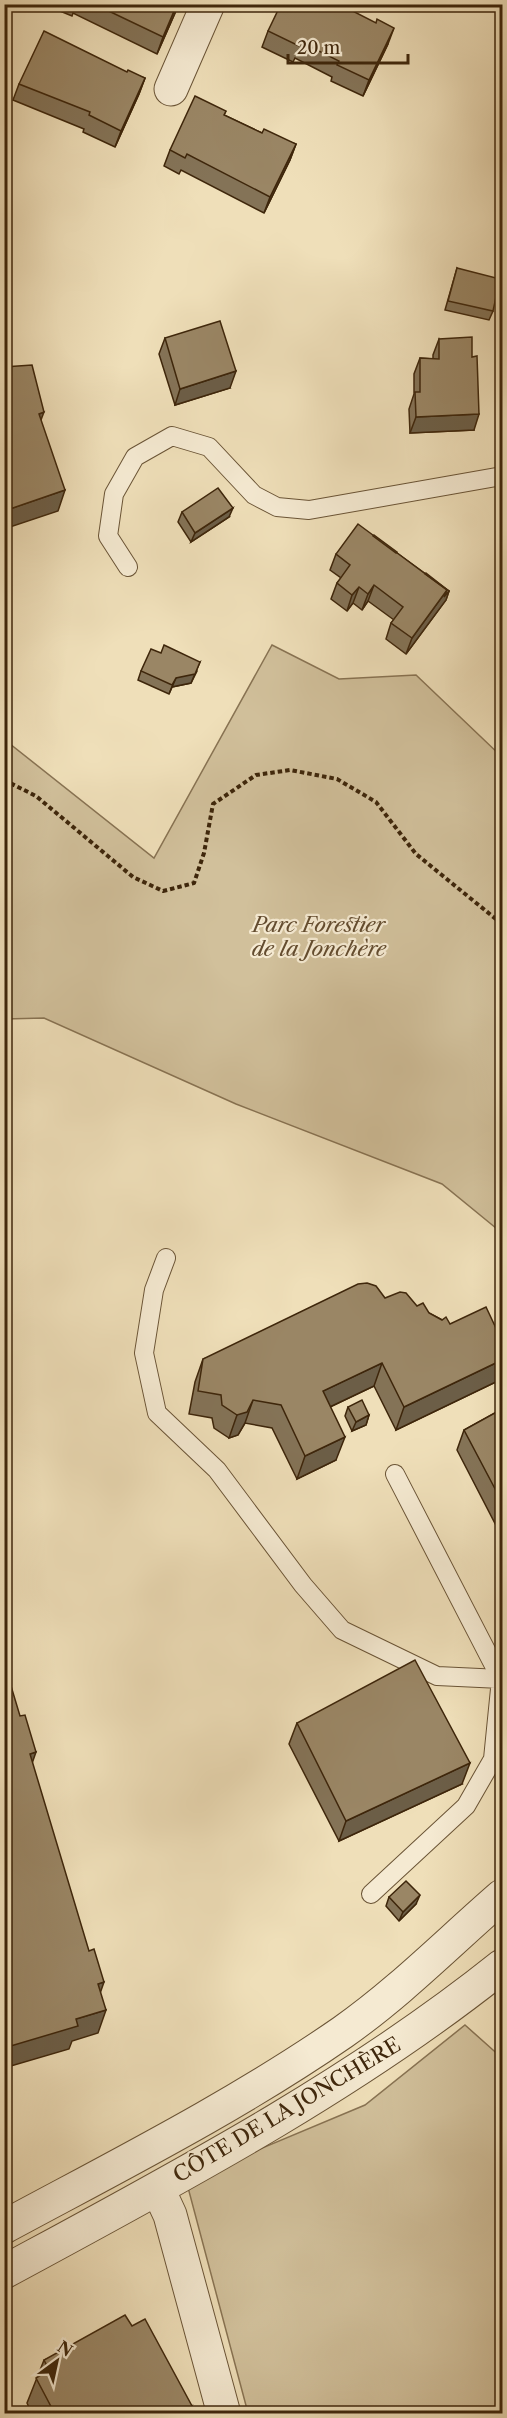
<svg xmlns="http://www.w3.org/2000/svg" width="507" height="2418" font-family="'Libre Caslon Text',serif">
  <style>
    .green { fill: #d1c09b; stroke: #887353; stroke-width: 1.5 }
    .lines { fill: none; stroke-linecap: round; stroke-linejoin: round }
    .service-casing { stroke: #6a5436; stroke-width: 20 }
    .minor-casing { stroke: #6a5436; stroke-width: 35 }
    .tertiary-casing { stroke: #6a5436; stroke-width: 35 }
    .path { stroke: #3e260b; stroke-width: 4; stroke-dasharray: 4.5 3; stroke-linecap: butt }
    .service { stroke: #f5ead2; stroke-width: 18 }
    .minor { stroke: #f5ead2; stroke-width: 33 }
    .tertiary { stroke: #f5ead2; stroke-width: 33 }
    .wall { fill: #847357; stroke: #3e260b; stroke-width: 1.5 }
    .shaded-wall { fill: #6c5e47; stroke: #3e260b; stroke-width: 1.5 }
    .building { fill: #9a8665; stroke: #3e260b; stroke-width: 1.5 }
    .labels { text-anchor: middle; stroke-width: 4.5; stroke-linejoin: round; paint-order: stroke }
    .park-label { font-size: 21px; font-style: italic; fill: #634c2f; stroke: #f5ead2 }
    .street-label { font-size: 21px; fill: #3e260b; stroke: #f5ead2 }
  </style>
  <rect width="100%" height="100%" fill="#efdfb9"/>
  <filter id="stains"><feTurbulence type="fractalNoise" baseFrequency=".00333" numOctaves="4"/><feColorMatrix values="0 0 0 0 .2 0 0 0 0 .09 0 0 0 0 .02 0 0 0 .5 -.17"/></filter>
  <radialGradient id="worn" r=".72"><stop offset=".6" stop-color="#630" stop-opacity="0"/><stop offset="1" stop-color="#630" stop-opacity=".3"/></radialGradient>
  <g class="green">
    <path d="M272 645 339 679 416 675 502 757V1233L442 1184 236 1104 44 1018 5 1019V740L154 858Z"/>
    <path d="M465 2025 502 2058V2413H248L186 2180 365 2105Z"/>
  </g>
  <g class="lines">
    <g class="service-casing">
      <g id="service">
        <path d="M128 567 108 536 114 494 135 457 172 436 209 447 254 495 277 507 309 510 502 476"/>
        <path d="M166 1258 154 1290 144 1353 157 1413 217 1470 303 1585 342 1630 437 1676 501 1679 493 1759 466 1806 371 1894"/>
        <path d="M395 1474 502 1681"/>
      </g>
    </g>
    <g class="minor-casing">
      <g id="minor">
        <path d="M171 89 208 4"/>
        <path d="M158 2189 170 2215 224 2414"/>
      </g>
    </g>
    <g class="tertiary-casing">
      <g id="tertiary">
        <path d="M4 2227C119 2165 236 2106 343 2032 400 1992 450 1941 502 1896"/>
        <path d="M4 2272C174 2180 351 2087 502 1966"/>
      </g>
    </g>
    <path class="path" d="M4 780 36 796 133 877 163 891 194 883 204 853 213 804 256 775 290 770 337 779 376 802 416 854 502 924"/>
    <use href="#service" class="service"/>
    <use href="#minor" class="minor"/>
    <use href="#tertiary" class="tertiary"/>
  </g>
  <g class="wall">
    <path d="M56 4H179L157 54 73 13 72 16 55 9Z"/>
    <path d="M268 31 388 44 363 96 331 81 332 77 295 58 293 62 262 47Z"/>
    <path d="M127 72 145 78 139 94 115 147 83 132 84 129 13 100 19 84Z"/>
    <path d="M226 111 224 115 262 133 296 144 290 160 264 213 181 170 179 174 164 166 170 150Z"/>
    <path d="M457 268 493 311 489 320 445 310Z"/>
    <path d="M165 338 230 388 175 405 159 354Z"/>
    <path d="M439 339 474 430 410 433 409 409 414 394V374L420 358 433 359V355Z"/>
    <path d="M182 512 229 517 191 542 178 522Z"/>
    <path d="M397 553 449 591 446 600 406 654 386 639 391 623 394 620 368 601 362 610 353 603 347 611 331 599 337 583 341 578 330 570 336 554Z"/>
    <path d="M161 653 197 671 191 683 172 687 169 694 138 680 141 671Z"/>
    <path d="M385 1298 417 1306 429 1313 450 1324 502 1379 396 1430 374 1386 330 1407 336 1460 297 1479 272 1428 245 1423 238 1435 229 1438 214 1428 212 1418 189 1414 195 1382 203 1359Z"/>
    <path d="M348 1407 369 1415 366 1425 352 1431 345 1416Z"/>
    <path d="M502 1409V1537L457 1450 464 1430Z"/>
    <path d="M297 1723 462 1784 339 1841 289 1744Z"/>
    <path d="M389 1897 416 1904 399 1921 386 1906Z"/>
    <path d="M132 2326 189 2414H32L27 2403 44 2360Z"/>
  </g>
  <g class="shaded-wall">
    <path d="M177 4H179L157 54 163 37Z"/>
    <path d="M394 28 388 44 363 96 369 80Z"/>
    <path d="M145 78 139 94 115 147 121 131Z"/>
    <path d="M296 144 290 160 264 213 270 197Z"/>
    <path d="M236 371 230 388 175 405 180 389Z"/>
    <path d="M44 412 36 433 39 414Z"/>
    <path d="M479 414 474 430 410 433 416 417Z"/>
    <path d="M65 490 58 511 4 529V511Z"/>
    <path d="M233 508 229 517 191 542 195 533Z"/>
    <path d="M374 585 368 601 362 610 368 594Z"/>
    <path d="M359 587 353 603 347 611 352 595Z"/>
    <path d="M447 590 449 591 446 600 406 654 412 638Z"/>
    <path d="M200 662 191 683 172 687 169 694 176 678Z"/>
    <path d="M502 1360V1379L396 1430 404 1407Z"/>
    <path d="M382 1363 374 1386 315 1414 323 1391Z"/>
    <path d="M253 1400 245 1423 238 1435 229 1438 237 1415Z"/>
    <path d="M369 1415 366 1425 352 1431 356 1422Z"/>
    <path d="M345 1437 336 1460 297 1479 305 1456Z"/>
    <path d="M36 1752 28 1775 30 1754Z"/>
    <path d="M470 1763 462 1784 339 1841 346 1821Z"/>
    <path d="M420 1895 416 1904 399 1921 403 1912Z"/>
    <path d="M104 1982 96 2005 98 1984Z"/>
    <path d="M106 2010 98 2033 72 2041 69 2049 4 2068V2048L76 2019Z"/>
    <path d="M192 2406 189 2414H178Z"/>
  </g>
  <g class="building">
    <path d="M94 4H177L163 37Z"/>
    <path d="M281 4H339L376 23 377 19 394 28 369 80 337 65 339 61 301 42 299 46 268 31Z"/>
    <path d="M44 31 127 72 128 70 145 78 121 131 89 115 90 112 19 84Z"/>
    <path d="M195 96 226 111 224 115 262 133 264 129 296 144 270 197 187 154 185 158 170 150Z"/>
    <path d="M457 268 500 279 493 311 448 301Z"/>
    <path d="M220 321 236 371 180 389 165 338Z"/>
    <path d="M472 337V357L477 356 479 414 416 417 415 392H420V358L439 359V339Z"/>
    <path d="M32 365 44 412 39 414 65 490 4 511V367Z"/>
    <path d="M218 488 233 508 195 533 182 512Z"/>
    <path d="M358 524 447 590 412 638 391 623 403 607 374 585 368 594 359 587 352 595 337 583 350 565 336 554Z"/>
    <path d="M374 535 397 552 396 553 373 536Z"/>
    <path d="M426 573 449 591 444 597 447 590 425 574Z"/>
    <path d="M164 645 200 662 195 674 176 678 172 685 141 671 151 649 161 653Z"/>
    <path d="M367 1283 376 1286 385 1298 400 1292 406 1293 417 1306 423 1303 429 1313 442 1320 446 1317 450 1324 486 1307 502 1341V1360L404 1407 382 1363 323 1391 345 1437 305 1456 281 1405 253 1400 247 1412 237 1415 222 1405 221 1395 198 1391 203 1359 358 1284Z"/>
    <path d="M362 1400 369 1415 356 1422 348 1407Z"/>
    <path d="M502 1409V1502L464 1430Z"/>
    <path d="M415 1660 470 1763 346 1821 297 1723Z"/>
    <path d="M11 1686 20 1716 25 1715 36 1752 30 1754 89 1951 94 1949 104 1982 98 1984 106 2010 76 2019 78 2026 4 2048V1688Z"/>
    <path d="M406 1881 420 1895 403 1912 389 1897Z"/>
    <path d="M125 2315 132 2326 145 2319 192 2406 179 2414H55L36 2378 49 2370 44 2360Z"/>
  </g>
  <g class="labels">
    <g class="park-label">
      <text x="319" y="932">Parc Forestier<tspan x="319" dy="24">de la Jonchère</tspan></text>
    </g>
    <g class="street-label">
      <text transform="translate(287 2110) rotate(-31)" y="7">CÔTE DE LA JONCHÈRE</text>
    </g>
  </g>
  <rect width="507" height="2418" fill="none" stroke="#efdfb9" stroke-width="24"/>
  <rect x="6" y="6" width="495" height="2406" fill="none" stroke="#3e260b" stroke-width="3"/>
  <rect x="12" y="12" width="483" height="2394" fill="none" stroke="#3e260b" stroke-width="1.5"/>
  <g transform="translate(57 2361) rotate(33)" stroke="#f5ead2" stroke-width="4.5" paint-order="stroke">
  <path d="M0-4.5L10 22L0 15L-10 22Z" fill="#3e260b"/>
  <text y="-9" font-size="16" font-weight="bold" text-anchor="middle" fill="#3e260b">N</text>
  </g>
  <path d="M288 54v9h120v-9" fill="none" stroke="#3e260b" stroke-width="3"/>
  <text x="297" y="54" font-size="18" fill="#3e260b" stroke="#f5ead2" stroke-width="4.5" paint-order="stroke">20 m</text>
  <rect width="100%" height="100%" filter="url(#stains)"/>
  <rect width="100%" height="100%" fill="url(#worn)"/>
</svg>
